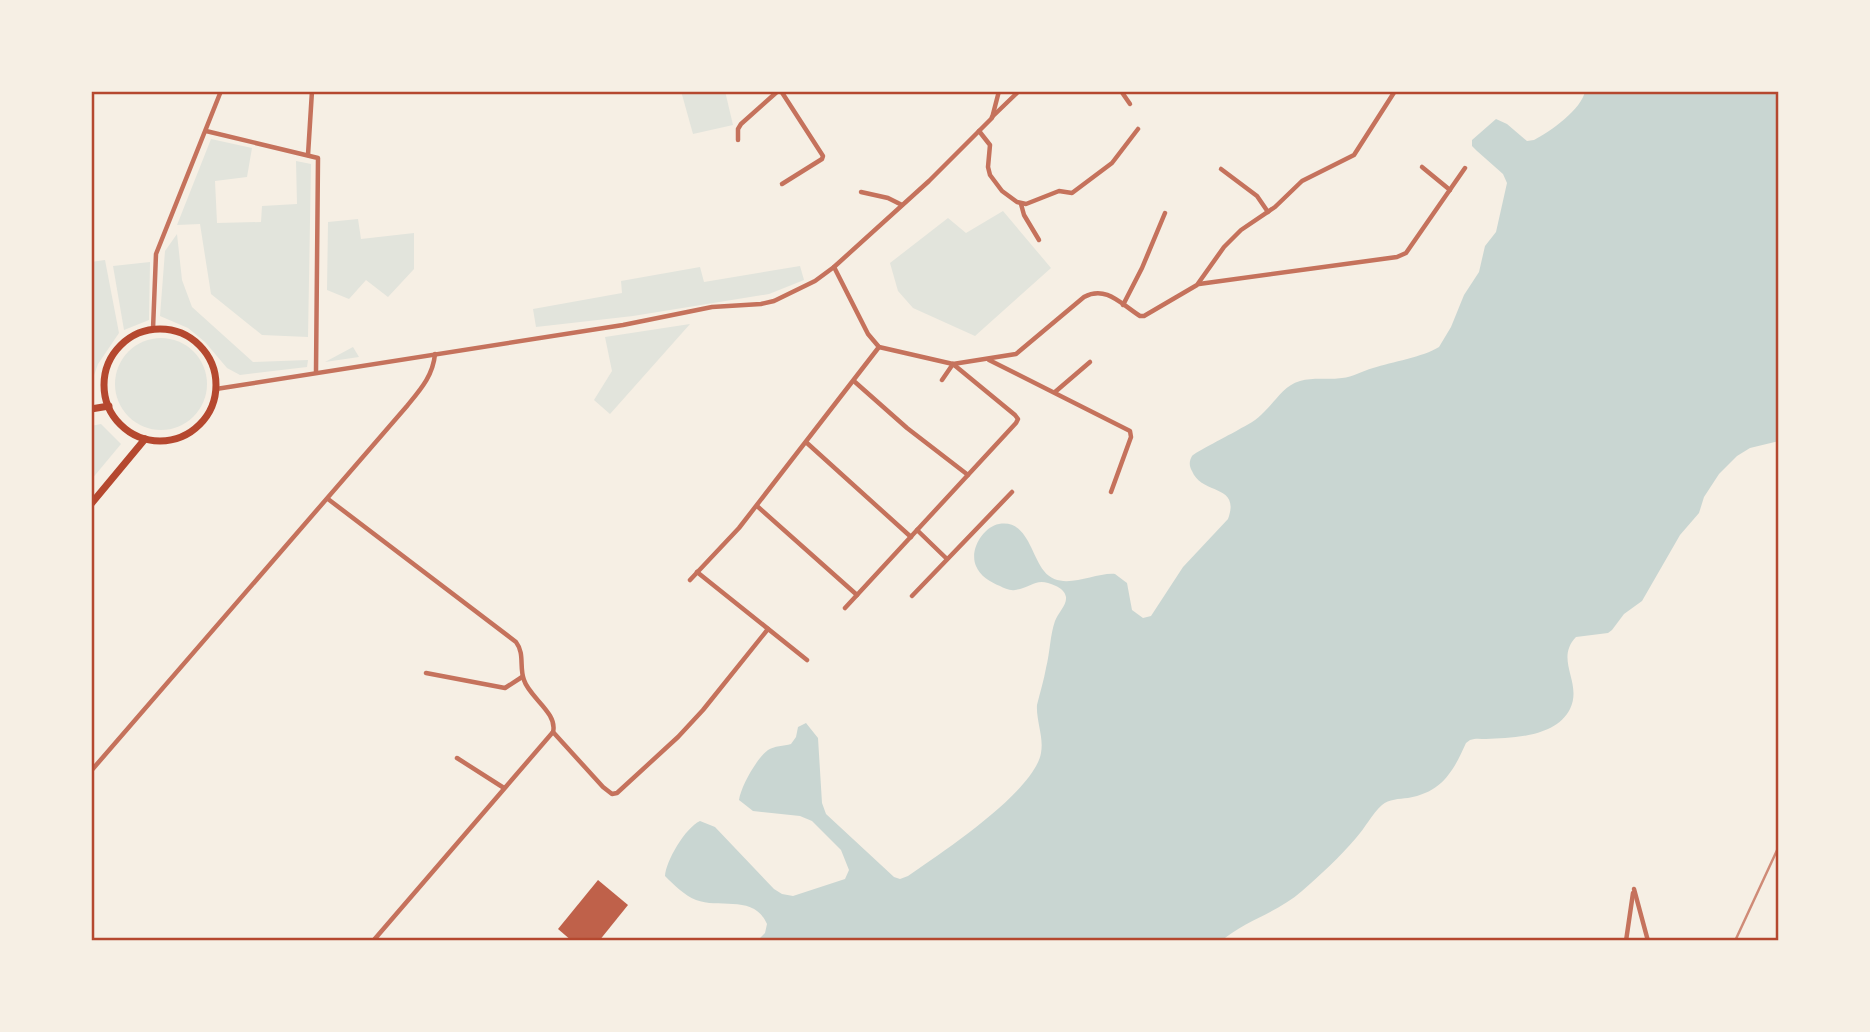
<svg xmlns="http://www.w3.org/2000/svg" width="1870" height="1032" font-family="'Roboto Serif',serif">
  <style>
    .green { fill: #e2e4dc }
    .water { fill: #c9d6d2 }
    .building { fill: #bf614a }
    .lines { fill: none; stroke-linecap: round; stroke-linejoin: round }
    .minor { stroke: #c5725c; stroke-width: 4.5 }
    .secondary { stroke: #b5482f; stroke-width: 7 }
    .rail { stroke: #cf8b77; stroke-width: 2.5 }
    .neatline { fill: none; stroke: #b5482f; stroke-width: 2.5 }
  </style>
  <rect width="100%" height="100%" fill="#f6efe4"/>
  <g class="green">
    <path d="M681 91H725L733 125 693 134Z"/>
    <path d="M211 139 252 148 247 177 215 181 217 223 261 222 262 206 297 204 296 161 311 164 308 337 262 335 211 294 200 224 177 225Z"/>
    <path d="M1003 211 1051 268 975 336 913 308 898 291 890 263 948 218 966 233Z"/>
    <path d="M358 219 361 239 414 233V269L388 297 366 280 349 299 327 290 328 222Z"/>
    <path d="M177 234 182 280 192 307 253 362 308 360 307 367 240 375 227 368 205 342 188 328 160 316 165 251Z"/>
    <path d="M105 260 119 333 98 364 91 384V262Z"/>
    <path d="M150 262 149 320 124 330 113 266Z"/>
    <path d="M800 266 804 280 769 294 633 316 536 327 533 309 622 293 621 281 700 267 704 282Z"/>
    <path d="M690 324 610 414 594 400 612 371 605 337Z"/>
    <circle cx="161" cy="384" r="46"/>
    <path d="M353 347 359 357 325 362Z"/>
    <path d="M101 424 121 444 91 480V426Z"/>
  </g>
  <path class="water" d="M1585 91H1779V441L1750 448 1737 456 1719 474 1704 497 1699 513 1680 535 1642 601 1624 614 1612 630 1608 633 1576 637C1554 660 1583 682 1570 709 1556 737 1513 738 1486 739 1480 739 1476 738 1470 740L1466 743C1453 772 1442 792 1408 798 1399 799 1389 799 1382 805 1372 814 1365 828 1356 838 1340 857 1320 875 1302 891 1277 913 1246 920 1221 941H757L765 933 767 924C754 894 720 909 696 900 684 895 674 885 665 876 666 861 685 828 700 821L715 827 774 889 782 894 793 896 845 879 849 870 841 850 812 821 800 816 753 811 739 800C741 786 757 758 768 750 774 746 784 746 791 744L796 737 798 727 806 723 818 738 822 803 826 814 894 877 900 879 908 876C941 853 1034 792 1041 753 1044 737 1036 721 1037 705 1040 692 1044 680 1046 668 1050 653 1050 635 1055 621 1058 613 1067 605 1066 597 1065 591 1060 588 1056 586 1036 576 1033 587 1015 590 1010 591 1004 588 1000 586 990 582 980 576 976 566 969 550 983 527 999 524 1027 519 1031 555 1044 571 1061 593 1094 572 1115 574L1127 583 1132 610 1143 618 1151 616 1183 567 1228 519C1241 483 1202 496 1192 471 1189 466 1189 461 1192 456 1194 453 1231 434 1238 430 1247 425 1257 420 1264 412 1276 401 1283 386 1300 381 1313 377 1328 380 1342 378 1353 377 1362 371 1373 368 1392 362 1423 357 1439 347L1451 327 1464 295 1479 272 1485 246 1496 232 1507 183 1503 174 1477 151 1472 146V140L1496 119 1507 124 1527 141 1534 140C1550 132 1582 109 1585 91Z"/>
  <path class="building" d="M598 880 628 905 599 941H572L558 929Z"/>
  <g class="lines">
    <g class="minor">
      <path d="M781 91 823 156 822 159 782 184"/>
      <path d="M1121 91 1130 104"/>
      <path d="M992 117 1019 91"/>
      <path d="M206 131 318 158 316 372"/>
      <path d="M979 131 990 145 988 167 990 175 1002 191 1017 202 1026 204 1059 191 1072 193 1112 163 1138 129"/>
      <path d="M738 140V129L741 124 778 91"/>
      <path d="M308 155 312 91"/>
      <path d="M1422 167 1450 190"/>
      <path d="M1221 169 1257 196 1268 212"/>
      <path d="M861 192 888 198 902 205"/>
      <path d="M1021 204 1024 215 1039 240"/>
      <path d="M834 267 868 334 879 347 953 364 1016 354 1084 297C1106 285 1121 304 1140 316H1144L1197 285 1224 247 1241 230 1275 207 1302 181 1354 155 1395 91"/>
      <path d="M1199 284 1397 257 1406 253 1465 168"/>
      <path d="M1123 305 1142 268 1165 213"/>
      <path d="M153 329 156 254 221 91"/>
      <path d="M989 360 1130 431 1131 437 1111 492"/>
      <path d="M855 382 907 428 968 475"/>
      <path d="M216 389 623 325 712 307 761 304 774 301 815 281 834 267 929 181 992 118 999 91"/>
      <path d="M1055 392 1090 362"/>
      <path d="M807 443 911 537"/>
      <path d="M328 499 516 642C525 654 519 667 524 680 529 697 558 713 553 732L373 941"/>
      <path d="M757 506 857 595"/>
      <path d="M917 530 947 559"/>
      <path d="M697 572 807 660"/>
      <path d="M690 580 739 528 879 347"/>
      <path d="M912 596 1012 492"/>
      <path d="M845 608 1016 423 1018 419 1015 415 953 364 942 380"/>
      <path d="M426 673 505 688 522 677"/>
      <path d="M553 732 603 787 612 794 617 793 678 737 703 710 768 629"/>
      <path d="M457 758 504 788"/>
      <path d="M91 771 407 406C420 390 433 376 435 354"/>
      <path d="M1634 889 1648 941"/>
      <path d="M1626 941 1633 893"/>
    </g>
    <g class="secondary">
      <circle cx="160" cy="385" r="56"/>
      <path d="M91 409 109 406"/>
      <path d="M91 504 145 439"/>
    </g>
    <path class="rail" d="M1735 941 1779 846"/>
  </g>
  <rect width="1870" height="1032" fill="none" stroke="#f6efe4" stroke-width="186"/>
  <rect x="93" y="93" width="1684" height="846" class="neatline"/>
</svg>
